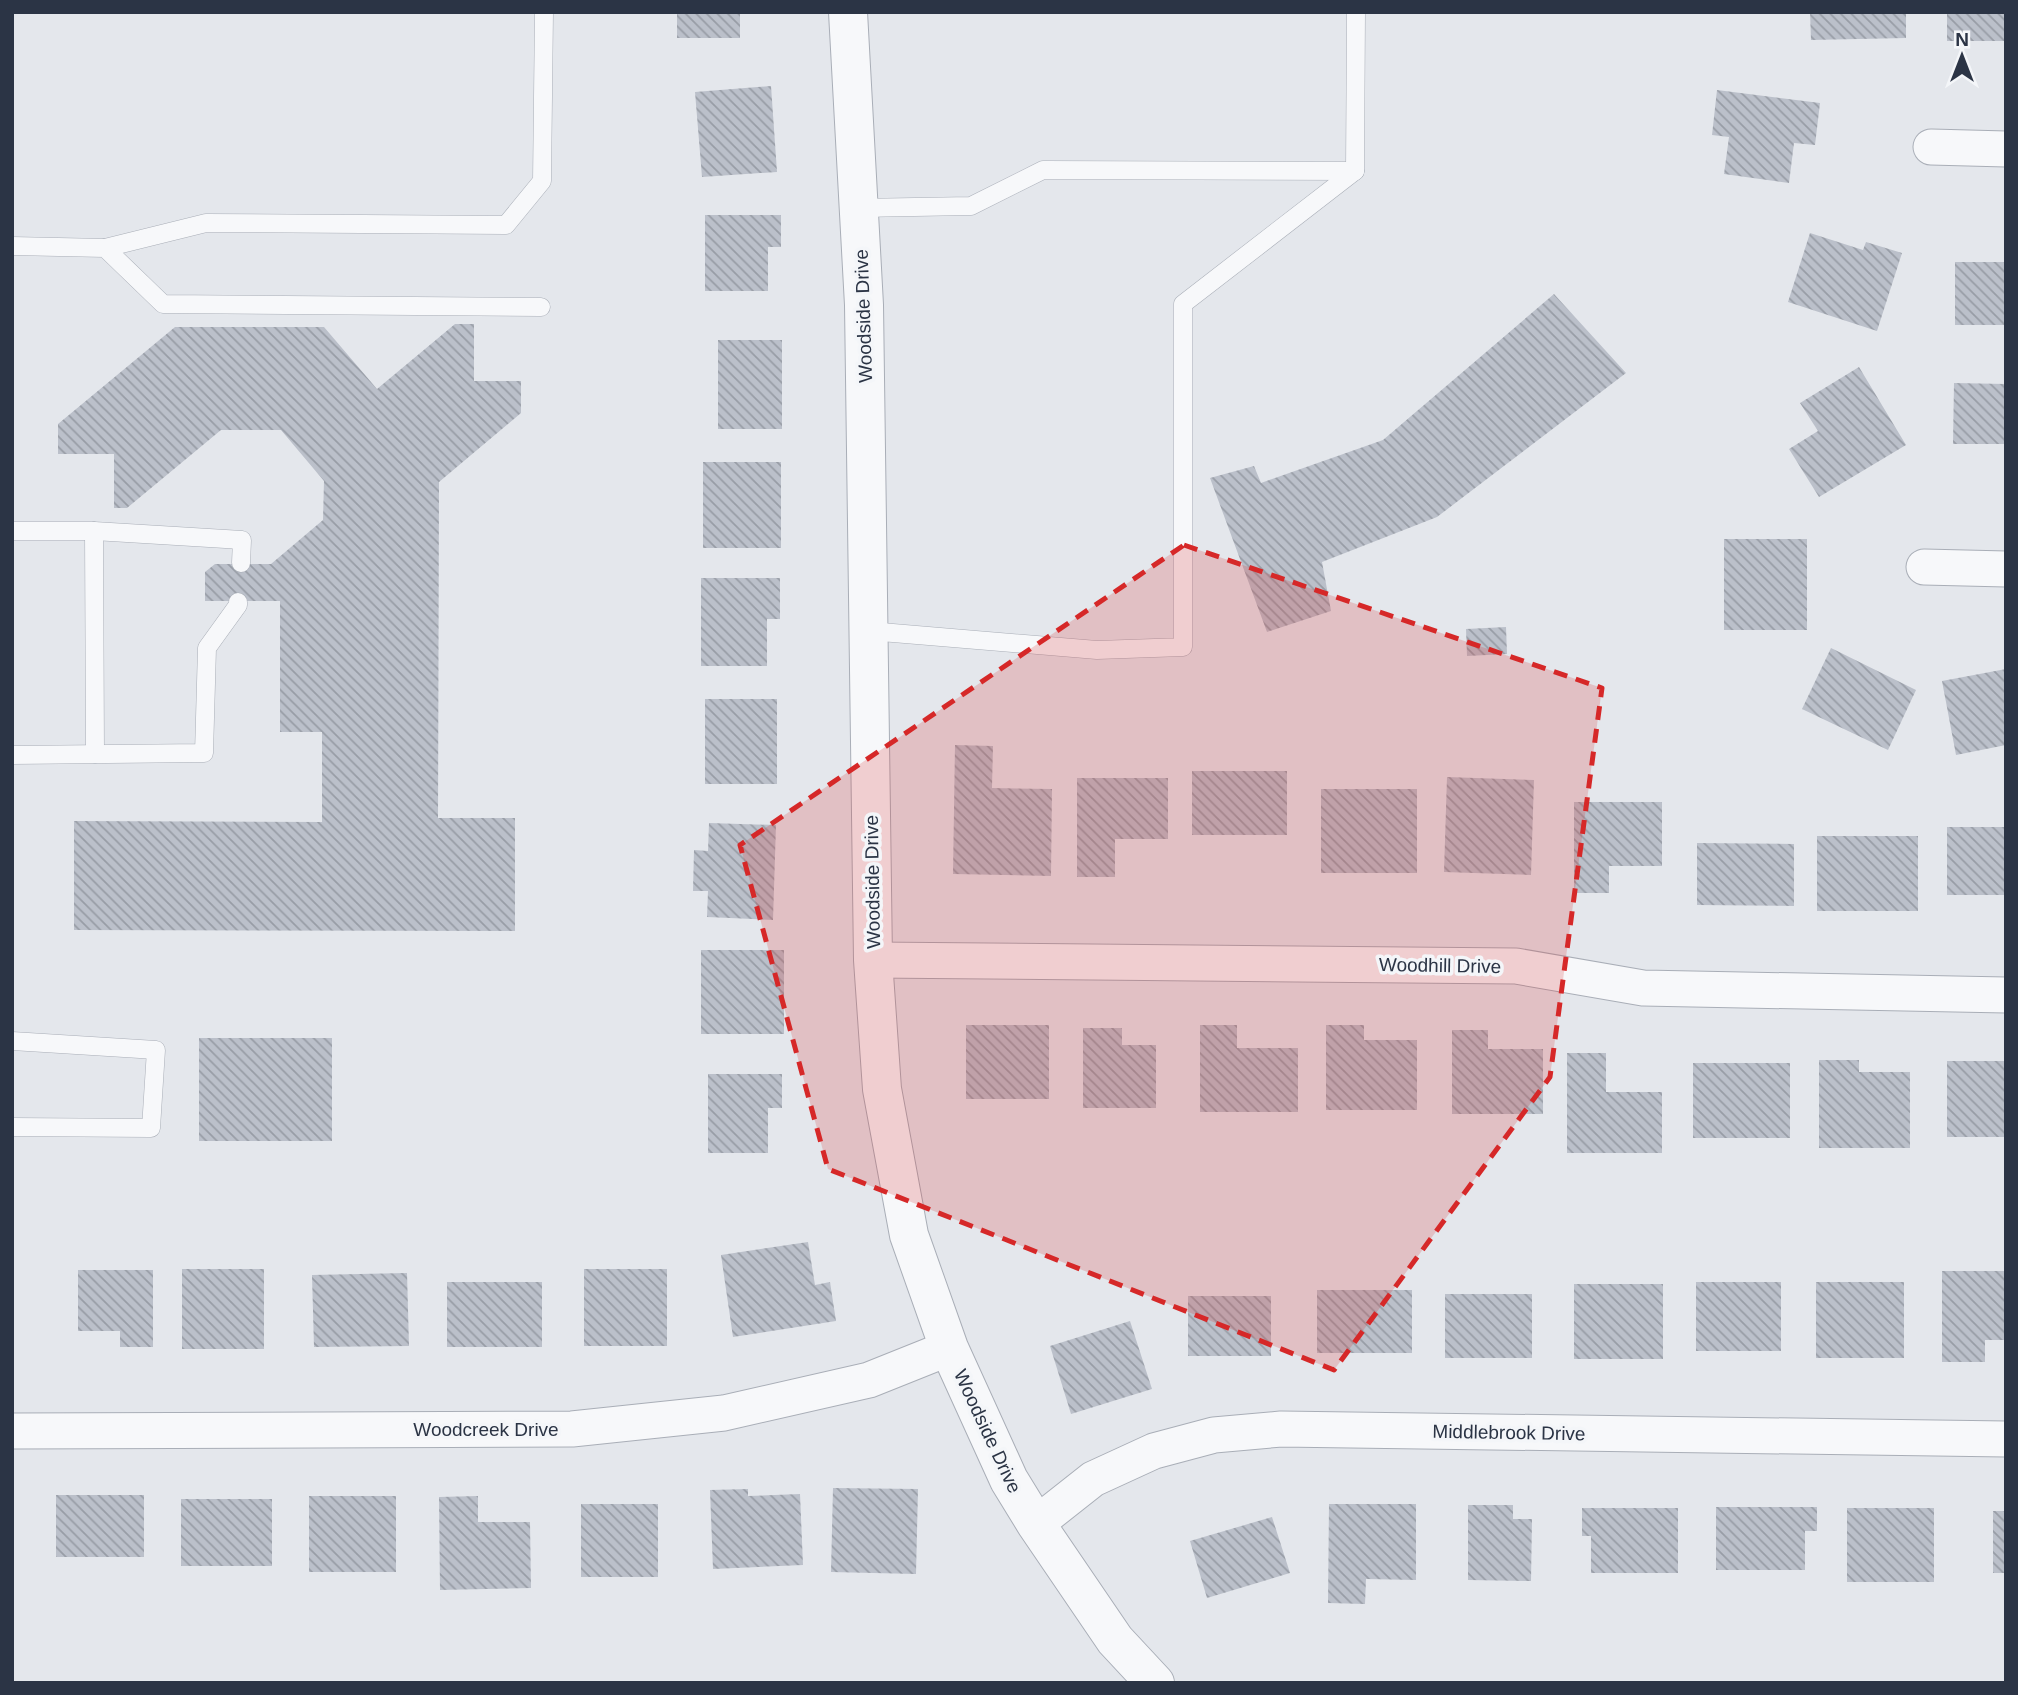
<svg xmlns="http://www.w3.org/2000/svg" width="2018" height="1695" font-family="Helvetica,sans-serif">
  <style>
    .building { fill: url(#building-back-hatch) }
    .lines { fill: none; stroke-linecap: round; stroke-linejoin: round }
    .service-casing { stroke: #a9aeb7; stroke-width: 19 }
    .minor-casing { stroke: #a9aeb7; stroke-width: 37 }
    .tertiary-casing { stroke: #a9aeb7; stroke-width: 40 }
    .service { stroke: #f7f8fa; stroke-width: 18 }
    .minor { stroke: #f7f8fa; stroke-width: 35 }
    .tertiary { stroke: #f7f8fa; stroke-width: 38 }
    .marked { fill: #d62828; fill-opacity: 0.2; stroke: #d62828; stroke-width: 5; stroke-dasharray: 14 9; stroke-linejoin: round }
    .labels { text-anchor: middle; stroke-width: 7; stroke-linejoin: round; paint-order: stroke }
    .street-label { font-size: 19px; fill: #2b3445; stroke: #f4f6f9 }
  </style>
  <defs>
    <pattern id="building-back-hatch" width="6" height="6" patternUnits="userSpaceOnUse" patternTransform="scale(1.75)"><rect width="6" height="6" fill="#bbc0ca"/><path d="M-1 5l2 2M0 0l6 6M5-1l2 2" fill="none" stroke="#989da6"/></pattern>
  </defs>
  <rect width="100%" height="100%" fill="#e4e7ec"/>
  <g class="building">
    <rect x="677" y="12" width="63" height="26"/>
    <path d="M1810 12H1906V38L1811 40Z"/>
    <rect x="1947" y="12" width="59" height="29"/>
    <path d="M771 86 777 172 702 177 695 92Z"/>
    <path d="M1717 90 1820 103 1815 145 1794 143 1789 183 1724 174 1729 137 1712 135Z"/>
    <path d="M705 215H781V247H768V291H705Z"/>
    <path d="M1810 233 1863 250 1866 242 1902 253 1877 331 1788 302Z"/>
    <rect x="1955" y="262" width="51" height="63"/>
    <path d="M1554 294 1626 373 1437 517 1322 562 1331 611 1267 632 1210 478 1254 466 1261 483 1383 440Z"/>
    <path d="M455 324H474V381H521V413L439 482 438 818H515V931L74 930V821L322 822V732H280V601H205V572L215 564H271L323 520 324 481 281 430H221L127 508H114V454H58V424L175 327H324L377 389Z"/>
    <rect x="718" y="340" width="64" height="89"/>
    <path d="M1859 367 1906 445 1819 497 1789 449 1818 431 1800 403Z"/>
    <path d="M1954 383 2006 384V444H1953Z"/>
    <rect x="703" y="462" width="78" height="86"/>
    <rect x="1724" y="539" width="83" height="91"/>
    <path d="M701 578H780V619H767V666H701Z"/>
    <path d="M1506 627 1507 654 1467 656 1466 629Z"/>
    <path d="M1831 648 1916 690 1888 750 1802 709Z"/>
    <path d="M2006 669V745L1956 755 1942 681Z"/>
    <rect x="705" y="699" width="72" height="85"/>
    <path d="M955 745 993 746 992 788 1052 789 1051 876 953 874Z"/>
    <rect x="1192" y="771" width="95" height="64"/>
    <path d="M1447 777 1534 780 1531 875 1444 872Z"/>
    <path d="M1077 778H1168V839H1115V877H1077Z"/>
    <rect x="1321" y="789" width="96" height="84"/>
    <path d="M1574 802H1662V866H1609V893H1574Z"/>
    <path d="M709 823 776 825 773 920 707 917 708 891H693L694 850 708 851Z"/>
    <rect x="1947" y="827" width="59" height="68"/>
    <rect x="1817" y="836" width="101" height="75"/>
    <path d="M1697 843 1794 844V906L1697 905Z"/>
    <rect x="701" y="950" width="83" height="84"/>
    <rect x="966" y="1025" width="83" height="74"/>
    <path d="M1200 1025H1237V1048H1298V1112H1200Z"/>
    <path d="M1326 1025H1364V1040H1417V1110H1326Z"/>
    <path d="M1083 1028H1122V1045H1156V1108H1083Z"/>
    <path d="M1452 1030H1488V1049H1543V1114H1452Z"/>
    <rect x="199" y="1038" width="133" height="103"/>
    <path d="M1567 1053H1606V1092H1662V1153H1567Z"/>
    <path d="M1819 1060H1859V1072H1910V1148H1819Z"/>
    <rect x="1947" y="1061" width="59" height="76"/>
    <rect x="1693" y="1063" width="97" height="75"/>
    <path d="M708 1074H782V1108H768V1153H708Z"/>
    <path d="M808 1242 815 1285 830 1282 836 1321 733 1337 721 1255Z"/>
    <rect x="182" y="1269" width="82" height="80"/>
    <rect x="584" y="1269" width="83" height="77"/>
    <path d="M78 1270H153V1347H120V1331H78Z"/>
    <path d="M1942 1271H2006V1340H1985V1362H1942Z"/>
    <path d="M407 1273 409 1346 314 1347 312 1275Z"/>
    <rect x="447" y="1282" width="95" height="65"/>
    <rect x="1696" y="1282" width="85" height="69"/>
    <rect x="1816" y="1282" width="88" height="76"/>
    <rect x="1574" y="1284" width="89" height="75"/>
    <rect x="1317" y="1290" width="95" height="63"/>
    <rect x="1445" y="1294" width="87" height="64"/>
    <rect x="1188" y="1296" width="83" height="60"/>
    <path d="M1130 1321 1152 1389 1071 1414 1050 1346Z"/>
    <path d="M833 1488 918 1489 916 1574 831 1572Z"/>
    <path d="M748 1489V1496L800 1494 803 1565 713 1569 710 1490Z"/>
    <rect x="56" y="1495" width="88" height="62"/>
    <rect x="309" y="1496" width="87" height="76"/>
    <path d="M478 1496V1522H530L531 1588 440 1590 439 1497Z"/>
    <rect x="181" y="1499" width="91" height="67"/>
    <rect x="581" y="1504" width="77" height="73"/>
    <path d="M1329 1504H1416V1580L1366 1579 1365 1604 1328 1603Z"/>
    <path d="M1468 1505H1513V1519H1532L1531 1581 1468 1580Z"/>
    <path d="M1716 1507H1817V1531H1805V1570H1716Z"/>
    <path d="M1582 1508H1678V1573H1591V1536H1582Z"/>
    <rect x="1847" y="1508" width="87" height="74"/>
    <rect x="1993" y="1511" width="13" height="62"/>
    <path d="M1272 1517 1290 1573 1207 1598 1190 1541Z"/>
  </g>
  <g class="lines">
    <g class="service-casing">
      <g id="service">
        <path d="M858 208 971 206 1043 170 1355 171"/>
        <path d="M12 246 105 248 163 304 541 307"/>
        <path d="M105 248 206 223 506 225 542 181 544 12"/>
        <path d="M12 531H94L242 540 241 563"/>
        <path d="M94 531 95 754"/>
        <path d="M869 631 1097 650 1183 647V304L1355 171 1356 12"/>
        <path d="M12 755 204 753 207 648 238 605V602"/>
        <path d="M12 1041 156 1050 151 1128 12 1127"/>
      </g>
    </g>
    <g class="minor-casing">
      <g id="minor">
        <path d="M1931 147 2006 149"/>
        <path d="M1924 567 2006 569"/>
        <path d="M873 960 1516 966 1643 988 2006 995"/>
        <path d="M12 1431 572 1429 724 1413 869 1380 949 1348"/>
        <path d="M1036 1524 1093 1479 1154 1451 1214 1435 1281 1429 2006 1439"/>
      </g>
    </g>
    <g class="tertiary-casing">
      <path id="tertiary" d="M848 12 864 305 873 960 882 1089 909 1235 949 1348 1009 1480 1036 1524 1115 1640 1155 1683"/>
    </g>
    <use href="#service" class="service"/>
    <use href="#minor" class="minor"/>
    <use href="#tertiary" class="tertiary"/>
  </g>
  <path class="marked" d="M1184 545 1602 688 1550 1077 1334 1370 828 1169 740 845Z"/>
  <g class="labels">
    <g class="street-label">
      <text transform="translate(863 316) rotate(-92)" y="7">Woodside Drive</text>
      <text transform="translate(872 882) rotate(-91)" y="7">Woodside Drive</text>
      <text transform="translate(1440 965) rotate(1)" y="7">Woodhill Drive</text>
      <text x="486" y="1436">Woodcreek Drive</text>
      <text transform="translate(988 1431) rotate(65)" y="7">Woodside Drive</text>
      <text transform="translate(1509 1432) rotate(1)" y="7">Middlebrook Drive</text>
    </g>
  </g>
  <rect width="2018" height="1695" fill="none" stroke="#2b3445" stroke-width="28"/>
  <g transform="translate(1962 56)" stroke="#f4f6f9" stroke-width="5" paint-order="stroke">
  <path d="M0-5L12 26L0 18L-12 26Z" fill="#2b3445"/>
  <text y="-10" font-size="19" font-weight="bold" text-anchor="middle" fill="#2b3445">N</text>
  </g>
</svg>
